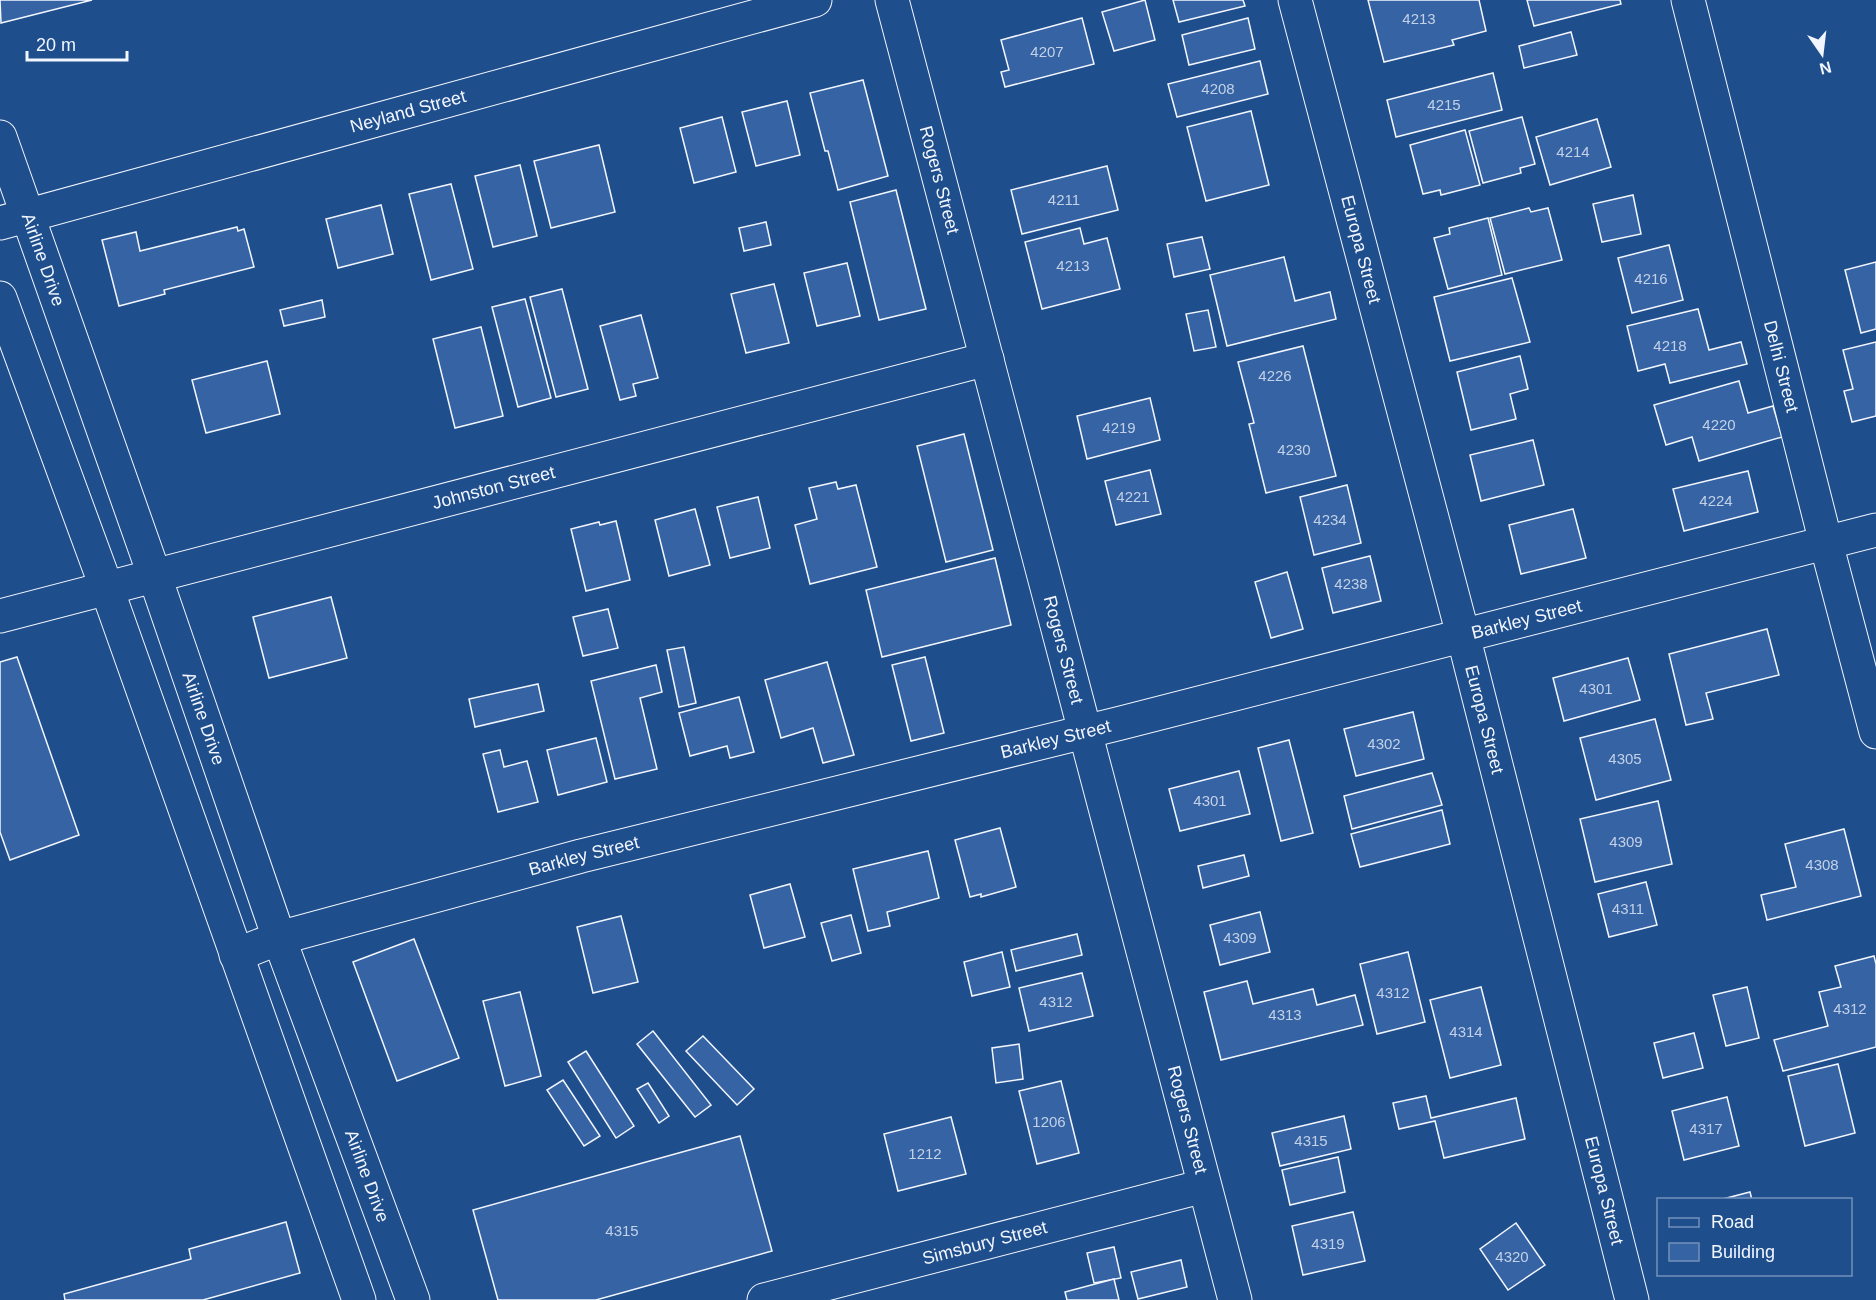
<svg xmlns="http://www.w3.org/2000/svg" width="1876" height="1300" font-family="Helvetica,sans-serif">
  <style>
    .building { fill: #3563a3; stroke: #f2f6ff; stroke-width: 1.5 }
    .lines { fill: none; stroke-linecap: round; stroke-linejoin: round }
    .minor-casing { stroke: #f2f6ff; stroke-width: 35 }
    .major-casing { stroke: #f2f6ff; stroke-width: 35 }
    .minor { stroke: #1f4e8c; stroke-width: 33 }
    .major { stroke: #1f4e8c; stroke-width: 33 }
    .labels { text-anchor: middle; stroke-width: 4.5; stroke-linejoin: round; paint-order: stroke }
    .number-label { font-size: 15px; fill: #c3d1e8 }
    .street-label { font-size: 18px; fill: #f2f6ff; stroke: #1f4e8c }
  </style>
  <rect width="100%" height="100%" fill="#1f4e8c"/>
  <g class="building">
    <path d="M0 0H92L1 23Z"/>
    <path d="M1145 0 1155 40 1114 51 1102 12Z"/>
    <path d="M1173 0H1243L1245 6 1179 22Z"/>
    <path d="M1368 0H1479L1486 31 1452 40 1454 45 1384 62Z"/>
    <path d="M1527 0H1620L1621 4 1534 26Z"/>
    <path d="M1082 18 1094 64 1005 87 1001 72 1009 70 1001 40Z"/>
    <path d="M1248 18 1255 49 1189 65 1182 35Z"/>
    <path d="M1571 32 1577 55 1524 68 1519 46Z"/>
    <path d="M1260 61 1268 94 1177 117 1168 84Z"/>
    <path d="M1493 73 1502 110 1396 137 1387 100Z"/>
    <path d="M863 80 888 176 838 190 828 151H825L810 93Z"/>
    <path d="M787 101 800 155 756 166 742 112Z"/>
    <path d="M1251 111 1269 185 1206 201 1187 127Z"/>
    <path d="M722 117 736 172 694 183 680 128Z"/>
    <path d="M1522 117 1535 164 1520 168 1521 173 1483 183 1469 131Z"/>
    <path d="M1597 119 1611 167 1550 185 1536 137Z"/>
    <path d="M1465 130 1480 185 1441 195 1440 190 1423 194 1410 145Z"/>
    <path d="M599 145 615 212 551 228 534 161Z"/>
    <path d="M520 165 537 236 493 247 475 176Z"/>
    <path d="M1107 166 1118 210 1022 234 1011 190Z"/>
    <path d="M451 184 473 269 431 280 409 194Z"/>
    <path d="M896 190 926 309 879 320 850 202Z"/>
    <path d="M1633 195 1641 234 1602 242 1593 204Z"/>
    <path d="M381 205 393 254 338 268 326 219Z"/>
    <path d="M1529 208 1531 212 1548 208 1562 260 1505 274 1490 218Z"/>
    <path d="M1488 218 1502 275 1448 289 1434 238 1450 234 1449 228Z"/>
    <path d="M766 222 771 245 744 251 739 228Z"/>
    <path d="M237 227 238 231 244 229 254 267 164 290 165 294 119 306 102 240 136 232 140 251Z"/>
    <path d="M1080 228 1084 244 1107 238 1120 289 1042 309 1025 242Z"/>
    <path d="M1202 237 1210 269 1174 277 1167 244Z"/>
    <path d="M1669 245 1683 300 1632 313 1618 258Z"/>
    <path d="M1284 257 1295 301 1330 292 1336 319 1227 346 1210 275Z"/>
    <path d="M1876 262V329L1861 333 1845 270Z"/>
    <path d="M847 263 860 316 817 326 804 273Z"/>
    <path d="M1512 278 1530 342 1450 361 1434 297Z"/>
    <path d="M774 284 789 343 746 353 731 294Z"/>
    <path d="M562 289 588 389 556 397 530 297Z"/>
    <path d="M525 299 551 398 518 407 492 307Z"/>
    <path d="M322 300 325 317 284 326 280 310Z"/>
    <path d="M1698 309 1709 350 1741 342 1747 364 1670 383 1665 364 1638 371 1627 326Z"/>
    <path d="M1208 310 1216 347 1194 351 1186 314Z"/>
    <path d="M641 315 658 378 633 384 636 396 620 400 600 326Z"/>
    <path d="M481 327 503 416 455 428 433 339Z"/>
    <path d="M1876 342V416L1852 422 1844 391 1853 389 1843 350Z"/>
    <path d="M1303 346 1336 476 1266 493 1249 424 1254 423 1238 362Z"/>
    <path d="M1520 356 1528 389 1510 394 1516 419 1471 430 1457 372Z"/>
    <path d="M267 361 280 414 206 433 192 380Z"/>
    <path d="M1739 381 1748 413 1773 406 1782 437 1699 461 1692 437 1666 445 1654 405Z"/>
    <path d="M1150 398 1160 440 1087 459 1077 416Z"/>
    <path d="M964 434 993 550 946 562 917 446Z"/>
    <path d="M1533 440 1544 485 1481 501 1470 455Z"/>
    <path d="M1150 470 1161 514 1116 525 1105 481Z"/>
    <path d="M1748 471 1758 512 1684 531 1673 489Z"/>
    <path d="M836 482 838 489 856 485 877 567 810 584 795 525 817 519 809 488Z"/>
    <path d="M1347 485 1361 543 1314 555 1300 497Z"/>
    <path d="M758 497 770 548 730 558 717 507Z"/>
    <path d="M695 509 710 565 669 576 655 520Z"/>
    <path d="M1573 509 1586 558 1521 574 1509 525Z"/>
    <path d="M616 521 630 580 586 591 571 529 599 522 600 525Z"/>
    <path d="M1370 556 1381 601 1333 613 1322 568Z"/>
    <path d="M995 558 1011 625 882 657 866 590Z"/>
    <path d="M1287 572 1303 629 1271 638 1255 582Z"/>
    <path d="M331 597 347 658 269 678 253 617Z"/>
    <path d="M608 609 618 648 583 656 573 617Z"/>
    <path d="M1767 629 1779 675 1706 693 1713 719 1686 725 1669 654Z"/>
    <path d="M684 647 696 703 679 707 667 650Z"/>
    <path d="M17 657 79 835 10 860 0 832V662Z"/>
    <path d="M925 657 944 733 911 741 892 665Z"/>
    <path d="M1628 658 1640 700 1564 721 1553 678Z"/>
    <path d="M827 662 854 755 823 763 813 728 781 738 765 680Z"/>
    <path d="M656 665 662 692 640 698 657 769 615 779 591 681Z"/>
    <path d="M538 684 544 711 475 727 469 699Z"/>
    <path d="M739 697 754 752 730 758 727 746 690 756 679 713Z"/>
    <path d="M1413 712 1424 759 1356 776 1344 729Z"/>
    <path d="M1655 719 1671 780 1596 800 1580 738Z"/>
    <path d="M596 738 607 782 558 795 547 750Z"/>
    <path d="M1289 740 1313 833 1281 841 1258 748Z"/>
    <path d="M500 750 504 767 527 761 538 802 498 812 483 754Z"/>
    <path d="M1239 771 1250 814 1180 831 1169 789Z"/>
    <path d="M1432 773 1442 805 1352 829 1344 796Z"/>
    <path d="M1658 801 1672 864 1595 882 1580 819Z"/>
    <path d="M1442 810 1450 844 1360 867 1351 834Z"/>
    <path d="M1000 828 1016 887 981 897V894L970 897 955 840Z"/>
    <path d="M1844 829 1861 896 1767 920 1761 895 1796 887 1785 844Z"/>
    <path d="M928 851 939 898 887 912 890 926 868 931 853 869Z"/>
    <path d="M1244 855 1249 876 1203 888 1198 866Z"/>
    <path d="M1646 882 1657 925 1609 937 1598 894Z"/>
    <path d="M790 884 805 937 764 948 750 895Z"/>
    <path d="M1260 912 1270 952 1220 965 1210 925Z"/>
    <path d="M851 915 861 953 832 961 821 923Z"/>
    <path d="M621 916 638 982 593 993 577 927Z"/>
    <path d="M1077 934 1082 955 1016 971 1011 950Z"/>
    <path d="M414 939 459 1058 397 1081 353 962Z"/>
    <path d="M1002 952 1010 987 972 996 964 962Z"/>
    <path d="M1408 952 1425 1022 1377 1034 1360 964Z"/>
    <path d="M1874 956 1876 964V1047L1783 1071 1774 1040 1828 1026 1819 992 1841 987 1835 966Z"/>
    <path d="M1082 973 1093 1016 1029 1031 1019 988Z"/>
    <path d="M1247 981 1253 1004 1313 989 1317 1005 1355 995 1363 1025 1221 1060 1204 992Z"/>
    <path d="M1481 987 1501 1065 1450 1078 1430 1000Z"/>
    <path d="M1747 987 1759 1038 1726 1046 1713 995Z"/>
    <path d="M520 992 541 1076 505 1086 483 1001Z"/>
    <path d="M653 1031 711 1105 695 1117 637 1044Z"/>
    <path d="M1694 1033 1703 1068 1663 1078 1654 1043Z"/>
    <path d="M703 1036 754 1089 737 1105 686 1051Z"/>
    <path d="M1019 1044 1023 1079 996 1083 992 1048Z"/>
    <path d="M586 1051 634 1126 616 1138 568 1062Z"/>
    <path d="M1838 1064 1855 1133 1805 1146 1788 1076Z"/>
    <path d="M563 1080 600 1136 584 1146 547 1090Z"/>
    <path d="M1061 1081 1079 1153 1037 1164 1019 1091Z"/>
    <path d="M648 1083 669 1116 659 1123 637 1089Z"/>
    <path d="M1426 1096 1431 1118 1516 1098 1525 1139 1444 1158 1435 1121 1399 1129 1393 1103Z"/>
    <path d="M1727 1097 1739 1146 1684 1160 1672 1111Z"/>
    <path d="M1344 1116 1351 1149 1280 1166 1272 1133Z"/>
    <path d="M951 1117 966 1174 898 1191 884 1134Z"/>
    <path d="M740 1136 772 1251 596 1300H498L473 1210Z"/>
    <path d="M1338 1157 1345 1192 1290 1205 1282 1170Z"/>
    <path d="M1750 1192 1752 1200H1719Z"/>
    <path d="M1353 1212 1365 1261 1303 1275 1292 1226Z"/>
    <path d="M286 1222 300 1273 203 1300H65L64 1294 191 1259 189 1249Z"/>
    <path d="M1516 1223 1545 1265 1508 1290 1480 1249Z"/>
    <path d="M1114 1247 1121 1278 1094 1283 1087 1253Z"/>
    <path d="M1181 1260 1187 1287 1138 1299 1131 1272Z"/>
    <path d="M1114 1279 1119 1300H1067L1065 1292Z"/>
  </g>
  <g class="lines">
    <g class="minor-casing">
      <g id="minor">
        <path id="s1" d="M892 0 1235 1300"/>
        <path id="s2" d="M1295 0 1463 635 1632 1300"/>
        <path id="s3" d="M1688 0 1826 543 1876 732"/>
        <path id="s4" d="M0 223 815 0"/>
        <path id="s5" d="M0 616 987 359"/>
        <path id="s6" d="M236 955 279 938 581 856 1121 723 1876 530"/>
        <path id="s7" d="M764 1300 1204 1186"/>
      </g>
    </g>
    <g class="major-casing">
      <g id="major">
        <path id="s8" d="M0 137 155 577 279 938 413 1300"/>
        <path d="M0 298 107 589 359 1300"/>
      </g>
    </g>
    <use href="#minor" class="minor"/>
    <use href="#major" class="major"/>
  </g>
  <g class="labels">
    <g class="number-label">
      <text x="1419" y="24">4213</text>
      <text x="1047" y="57">4207</text>
      <text x="1218" y="94">4208</text>
      <text x="1444" y="110">4215</text>
      <text x="1573" y="157">4214</text>
      <text x="1064" y="205">4211</text>
      <text x="1073" y="271">4213</text>
      <text x="1651" y="284">4216</text>
      <text x="1670" y="351">4218</text>
      <text x="1275" y="381">4226</text>
      <text x="1719" y="430">4220</text>
      <text x="1119" y="433">4219</text>
      <text x="1294" y="455">4230</text>
      <text x="1133" y="502">4221</text>
      <text x="1716" y="506">4224</text>
      <text x="1330" y="525">4234</text>
      <text x="1351" y="589">4238</text>
      <text x="1596" y="694">4301</text>
      <text x="1384" y="749">4302</text>
      <text x="1625" y="764">4305</text>
      <text x="1210" y="806">4301</text>
      <text x="1626" y="847">4309</text>
      <text x="1822" y="870">4308</text>
      <text x="1628" y="914">4311</text>
      <text x="1240" y="943">4309</text>
      <text x="1393" y="998">4312</text>
      <text x="1056" y="1007">4312</text>
      <text x="1850" y="1014">4312</text>
      <text x="1285" y="1020">4313</text>
      <text x="1466" y="1037">4314</text>
      <text x="1049" y="1127">1206</text>
      <text x="1706" y="1134">4317</text>
      <text x="1311" y="1146">4315</text>
      <text x="925" y="1159">1212</text>
      <text x="622" y="1236">4315</text>
      <text x="1328" y="1249">4319</text>
      <text x="1512" y="1262">4320</text>
    </g>
    <g class="street-label">
      <text dy="6" stroke="none"><textPath href="#s4" startOffset="423">Neyland Street</textPath></text>
      <text dy="6" stroke="none"><textPath href="#s1" startOffset="186">Rogers Street</textPath></text>
      <text dy="6" stroke="none"><textPath href="#s2" startOffset="258">Europa Street</textPath></text>
      <text dy="6" stroke="none"><textPath href="#s8" startOffset="130">Airline Drive</textPath></text>
      <text dy="6" stroke="none"><textPath href="#s3" startOffset="378">Delhi Street</textPath></text>
      <text dy="6" stroke="none"><textPath href="#s5" startOffset="510">Johnston Street</textPath></text>
      <text dy="6" stroke="none"><textPath href="#s6" startOffset="1334">Barkley Street</textPath></text>
      <text dy="6" stroke="none"><textPath href="#s1" startOffset="672">Rogers Street</textPath></text>
      <text dy="6" stroke="none"><textPath href="#s8" startOffset="616">Airline Drive</textPath></text>
      <text dy="6" stroke="none"><textPath href="#s2" startOffset="744">Europa Street</textPath></text>
      <text dy="6" stroke="none"><textPath href="#s6" startOffset="848">Barkley Street</textPath></text>
      <text dy="6" stroke="none"><textPath href="#s6" startOffset="362">Barkley Street</textPath></text>
      <text dy="6" stroke="none"><textPath href="#s1" startOffset="1158">Rogers Street</textPath></text>
      <text dy="6" stroke="none"><textPath href="#s8" startOffset="1102">Airline Drive</textPath></text>
      <text dy="6" stroke="none"><textPath href="#s2" startOffset="1230">Europa Street</textPath></text>
      <text dy="6" stroke="none"><textPath href="#s7" startOffset="228">Simsbury Street</textPath></text>
    </g>
  </g>
  <rect x="1657" y="1198" width="195" height="78" fill="#1f4e8c" stroke="#7391ba" stroke-width="1.5"/>
  <rect x="1669" y="1218" width="30" height="9" fill="#1f4e8c" stroke="#7391ba" stroke-width="1.5"/>
  <text x="1711" y="1228" font-size="18" fill="#f2f6ff">Road</text>
  <rect x="1669" y="1243" width="30" height="18" fill="#3563a3" stroke="#7391ba" stroke-width="1.5"/>
  <text x="1711" y="1258" font-size="18" fill="#f2f6ff">Building</text>
  <g transform="translate(1822 54) rotate(166)" stroke="#1f4e8c" stroke-width="4.5" paint-order="stroke">
  <path d="M0-4.5L10 22L0 15L-10 22Z" fill="#f2f6ff"/>
  <text y="-9" font-size="16" font-weight="bold" text-anchor="middle" fill="#f2f6ff">N</text>
  </g>
  <path d="M27 51v9h100v-9" fill="none" stroke="#f2f6ff" stroke-width="3"/>
  <text x="36" y="51" font-size="18" fill="#f2f6ff" stroke="#1f4e8c" stroke-width="4.5" paint-order="stroke">20 m</text>
</svg>
